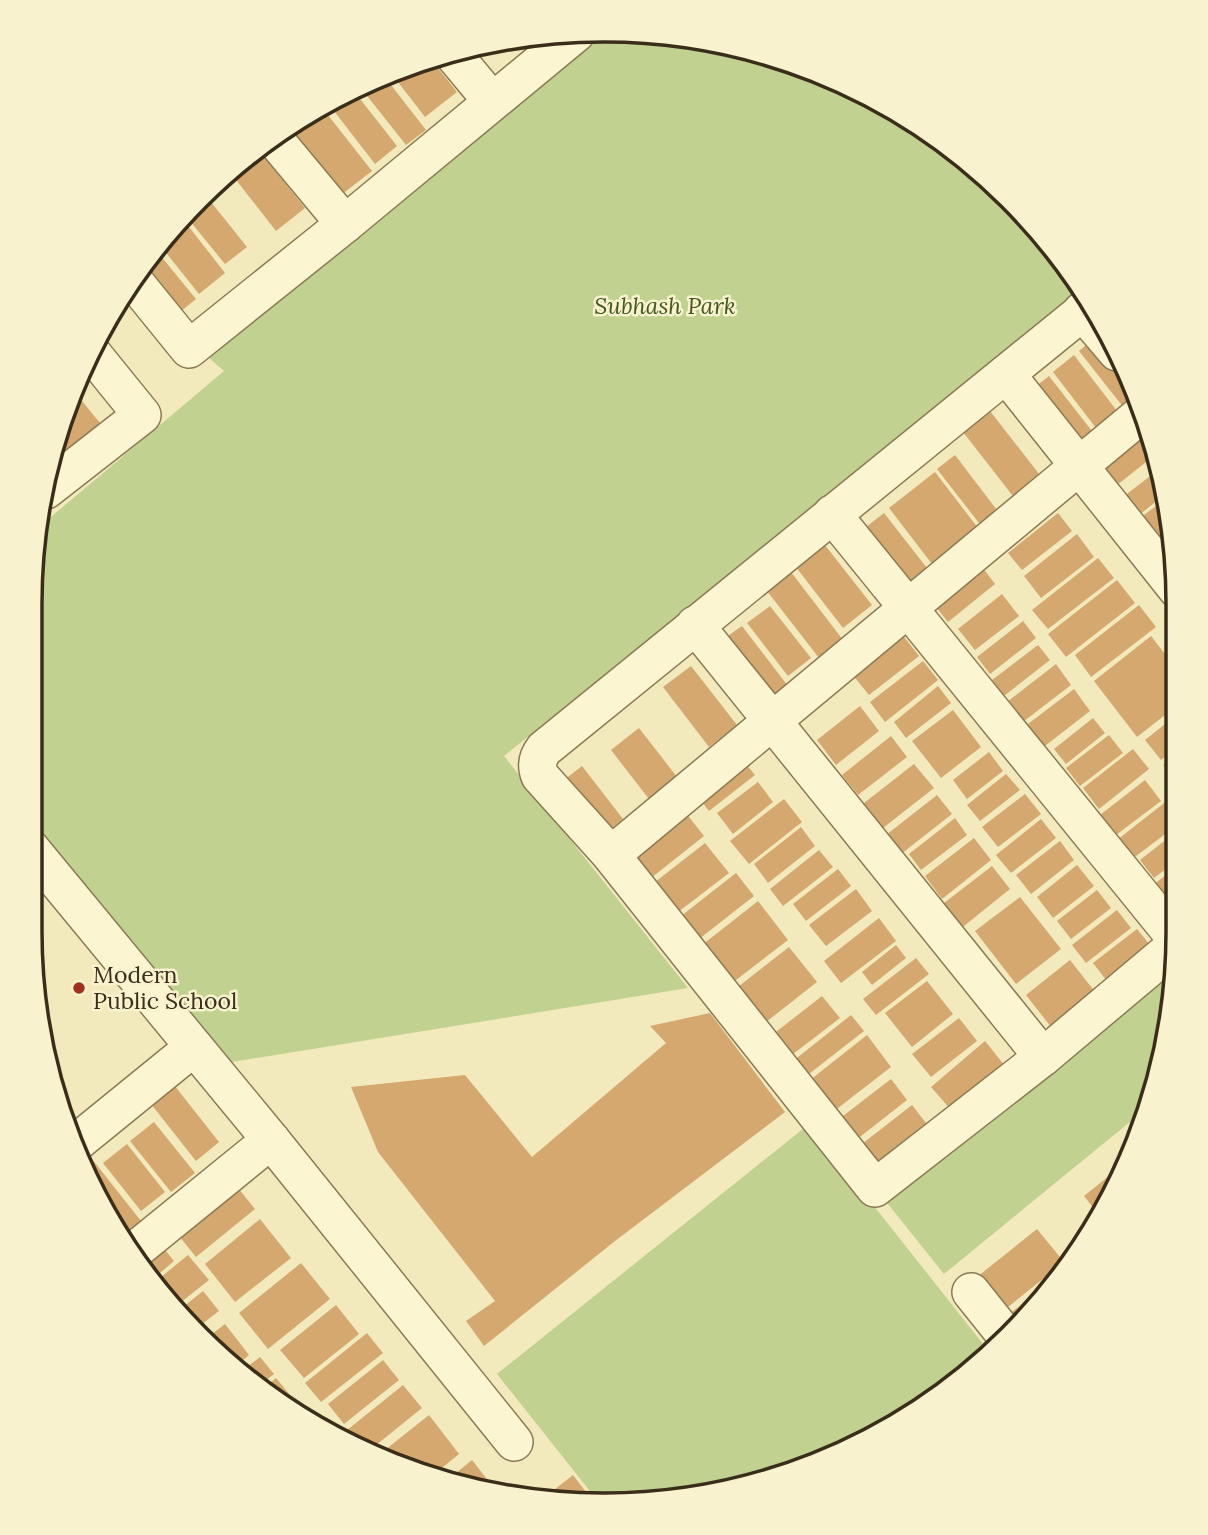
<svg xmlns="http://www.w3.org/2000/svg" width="1208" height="1535" font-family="Lora,serif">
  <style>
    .green { fill: #c0d190 }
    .building { fill: #d4a86f }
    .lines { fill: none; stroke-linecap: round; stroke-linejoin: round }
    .minor-casing { stroke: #8c7a54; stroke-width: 40 }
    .minor { stroke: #fcf5d1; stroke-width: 37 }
    .poi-dot { fill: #a1301e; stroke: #f9f2ce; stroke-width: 2.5 }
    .labels { text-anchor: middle; stroke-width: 5; stroke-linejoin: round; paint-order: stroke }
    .park-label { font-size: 23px; font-style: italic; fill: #42581f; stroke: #f9f2ce }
    .poi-label { font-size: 23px; fill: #3a2e1b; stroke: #f9f2ce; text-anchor: start }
    .rim { fill: none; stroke: #3a2e1b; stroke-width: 3.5 }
  </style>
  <rect width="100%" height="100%" fill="#f2eabd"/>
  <g class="green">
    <path d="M642 31 753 49 858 89 954 149 1036 226 1082 290 504 756 688 988 232 1062 30 818 31 567 39 527 224 371 209 358 606 32Z"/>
    <path d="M1169 943 1167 1043 1147 1108 944 1274 880 1194Z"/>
    <path d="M809 1124 991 1354 982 1363 891 1429 752 1486 601 1505 497 1374Z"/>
  </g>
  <g class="building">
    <path d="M496 42 474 61 465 50 472 48Z"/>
    <path d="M430 58 457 92 425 117 391 73Z"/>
    <path d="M384 76 426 130 406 145 360 87Z"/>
    <path d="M353 90 397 146 375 164 327 102Z"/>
    <path d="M320 105 372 171 341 195 289 130Z"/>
    <path d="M261 153 305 208 276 231 233 176Z"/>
    <path d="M207 197 247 247 225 264 185 215Z"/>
    <path d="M182 218 225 273 199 294 159 244 172 226Z"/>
    <path d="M155 249 196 299 175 316 139 271Z"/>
    <path d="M1098 335 1126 372 1138 397 1124 408 1079 351Z"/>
    <path d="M1074 355 1117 411 1096 428 1053 372Z"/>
    <path d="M1049 376 1095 435 1072 453 1026 394Z"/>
    <path d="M73 390 105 429 49 474 60 419Z"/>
    <path d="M990 411 1043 479 1016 500 963 432Z"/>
    <path d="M1148 422 1155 455 1112 489 1094 465Z"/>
    <path d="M955 455 1003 518 986 532 937 469Z"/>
    <path d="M1158 470 1163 496 1134 519 1119 500Z"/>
    <path d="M935 472 978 528 932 564 889 508Z"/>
    <path d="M1164 500 1169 528 1152 542 1136 521Z"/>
    <path d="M884 513 927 568 899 590 857 534Z"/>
    <path d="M1058 513 1072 531 1022 570 1008 553Z"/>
    <path d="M1170 532 1177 565 1148 550Z"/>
    <path d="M1077 534 1094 557 1041 598 1024 576Z"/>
    <path d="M821 540 872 605 843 628 792 562Z"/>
    <path d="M1098 558 1114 578 1048 629 1032 610Z"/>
    <path d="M980 564 995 584 948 622 932 602Z"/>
    <path d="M791 572 843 640 819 658 767 591Z"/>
    <path d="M1117 580 1135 603 1066 657 1048 634Z"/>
    <path d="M1002 594 1019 616 975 650 958 629Z"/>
    <path d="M1139 605 1156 627 1091 677 1075 655Z"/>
    <path d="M770 606 811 658 788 676 747 623Z"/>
    <path d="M1023 621 1036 638 990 674 977 657Z"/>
    <path d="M742 626 791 690 773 704 722 640Z"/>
    <path d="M898 629 919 656 869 695 847 668Z"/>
    <path d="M1151 636 1175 667 1174 708 1137 737 1094 681Z"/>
    <path d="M1038 645 1050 660 1004 696 992 680Z"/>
    <path d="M923 661 938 680 885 722 870 702Z"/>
    <path d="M1056 664 1071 685 1019 725 1003 705Z"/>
    <path d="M691 666 737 725 709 747 663 687Z"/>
    <path d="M938 686 951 703 906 738 894 722Z"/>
    <path d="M1074 689 1090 711 1041 749 1024 727Z"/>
    <path d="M860 706 879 731 836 765 817 740Z"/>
    <path d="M953 710 981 747 941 778 912 741Z"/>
    <path d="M1174 717 1173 750 1161 760 1145 740Z"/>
    <path d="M1093 718 1105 733 1066 764 1054 749Z"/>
    <path d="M639 728 684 786 656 808 611 750Z"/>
    <path d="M1109 735 1123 753 1080 786 1066 768Z"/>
    <path d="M891 736 907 757 858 795 842 775Z"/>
    <path d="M1133 749 1149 769 1099 809 1083 788Z"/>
    <path d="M989 752 1003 771 967 799 953 780Z"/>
    <path d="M737 753 755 775 709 811 692 789Z"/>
    <path d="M1173 757V777L1163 765Z"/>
    <path d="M914 764 934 788 883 828 864 803Z"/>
    <path d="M582 766 623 819 600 837 559 784Z"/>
    <path d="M1006 774 1020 790 980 821 967 805Z"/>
    <path d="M1145 780 1161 801 1116 835 1100 815Z"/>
    <path d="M758 782 773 802 733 834 717 813Z"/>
    <path d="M1025 794 1041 814 998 847 982 827Z"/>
    <path d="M937 795 952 814 901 854 886 835Z"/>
    <path d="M784 799 802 822 749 864 730 841Z"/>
    <path d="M1168 800 1172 805V829L1132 859 1117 840Z"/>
    <path d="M678 803 704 836 646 882 620 849Z"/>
    <path d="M955 818 967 835 921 870 909 854Z"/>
    <path d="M1041 819 1056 838 1011 873 996 855Z"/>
    <path d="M801 827 815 846 768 883 754 864Z"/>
    <path d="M1172 835 1171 865 1154 878 1140 860Z"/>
    <path d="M974 838 991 860 942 899 925 876Z"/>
    <path d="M1060 841 1074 860 1031 894 1016 875Z"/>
    <path d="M705 843 729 873 673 916 650 886Z"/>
    <path d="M819 850 833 867 783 906 770 889Z"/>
    <path d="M1077 865 1094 886 1053 918 1037 897Z"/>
    <path d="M992 866 1010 889 954 934 935 910Z"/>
    <path d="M838 869 851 886 806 921 793 904Z"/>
    <path d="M1171 871 1170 903 1153 885Z"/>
    <path d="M736 873 754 896 694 943 676 920Z"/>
    <path d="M856 889 872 911 826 946 809 925Z"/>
    <path d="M1097 890 1111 908 1071 939 1057 921Z"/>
    <path d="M1020 897 1061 949 1016 984 975 931Z"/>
    <path d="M758 901 788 940 727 987 697 949Z"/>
    <path d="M1117 910 1131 928 1086 963 1072 945Z"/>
    <path d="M879 918 896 941 841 983 824 961Z"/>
    <path d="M1137 929 1154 950 1110 985 1093 963Z"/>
    <path d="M896 945 906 958 872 985 862 972Z"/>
    <path d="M789 947 817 982 761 1026 734 990Z"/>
    <path d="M916 958 929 974 876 1015 863 999Z"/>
    <path d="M1070 960 1099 997 1055 1032 1026 995Z"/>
    <path d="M927 981 953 1014 912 1047 885 1013Z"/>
    <path d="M822 996 840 1018 784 1061 767 1039Z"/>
    <path d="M710 1013 785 1112 615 1241 484 1346 466 1321 495 1301 378 1152 351 1087 465 1075 532 1157 666 1043 650 1026Z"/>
    <path d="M851 1015 864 1031 800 1081 788 1065Z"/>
    <path d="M959 1018 977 1041 931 1077 912 1054Z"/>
    <path d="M867 1035 891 1067 829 1115 805 1084Z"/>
    <path d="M985 1041 1005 1066 952 1111 931 1087Z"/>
    <path d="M891 1079 907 1100 856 1140 839 1119Z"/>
    <path d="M174 1085 219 1142 196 1161 151 1104Z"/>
    <path d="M912 1105 926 1123 873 1165 858 1147Z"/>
    <path d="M154 1122 195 1173 171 1192 130 1141Z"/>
    <path d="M127 1144 165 1192 141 1211 103 1163Z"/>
    <path d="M92 1159 141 1221 121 1237 106 1218 85 1165Z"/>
    <path d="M1129 1160 1098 1214 1084 1196Z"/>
    <path d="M234 1183 255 1209 196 1257 175 1231Z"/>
    <path d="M260 1219 291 1258 235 1302 205 1264Z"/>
    <path d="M1037 1229 1064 1262 1003 1311 977 1277Z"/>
    <path d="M157 1240 174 1261 153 1279 136 1257Z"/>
    <path d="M188 1255 209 1280 175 1307 155 1282Z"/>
    <path d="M301 1263 330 1299 268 1349 239 1313Z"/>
    <path d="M1067 1268 1060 1280 1016 1327 1008 1315Z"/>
    <path d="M203 1291 219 1311 193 1331 178 1311Z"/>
    <path d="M336 1305 359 1334 304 1378 280 1350Z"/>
    <path d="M225 1324 249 1355 236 1366 203 1341Z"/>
    <path d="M367 1333 383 1353 321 1402 305 1383Z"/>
    <path d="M260 1357 274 1374 260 1385 242 1371Z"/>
    <path d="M383 1360 399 1380 344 1424 328 1404Z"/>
    <path d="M276 1378 299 1406 294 1410 264 1388Z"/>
    <path d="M403 1385 422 1408 370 1450 358 1445 346 1431Z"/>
    <path d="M429 1415 459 1454 432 1476 380 1454Z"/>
    <path d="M472 1460 490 1483 482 1489 455 1486 445 1482Z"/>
    <path d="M573 1475 595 1504 545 1497Z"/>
  </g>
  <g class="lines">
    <g class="minor-casing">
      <g id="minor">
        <path d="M452 53 492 101"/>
        <path d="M276 141 345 224"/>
        <path d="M133 280 189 349 345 224 576 33"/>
        <path d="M1092 304 544 749C537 758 536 766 540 776L611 855 875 1188 1043 1057 1169 951"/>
        <path d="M1082 311 1117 352"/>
        <path d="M1006 374 1177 589"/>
        <path d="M46 490 142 415 91 352"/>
        <path d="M832 514 1170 931"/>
        <path d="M695 625 1043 1057"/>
        <path d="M30 848 271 1140 514 1442"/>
        <path d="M611 855 1144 412"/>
        <path d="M76 1143 194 1047"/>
        <path d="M133 1252 271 1140"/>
        <path d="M971 1292 1007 1337"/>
      </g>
    </g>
    <use href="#minor" class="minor"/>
  </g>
  <circle class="poi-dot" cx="79" cy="988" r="7"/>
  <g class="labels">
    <g class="park-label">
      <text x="665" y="314">Subhash Park</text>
    </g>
    <g class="poi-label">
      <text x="93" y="983">Modern<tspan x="93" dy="26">Public School</tspan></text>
    </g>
  </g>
  <path d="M0 0H1208V1535H0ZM604 42H604A562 562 0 0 1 1166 604V931A562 562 0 0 1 604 1493H604A562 562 0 0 1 42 931V604A562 562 0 0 1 604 42Z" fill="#f9f2ce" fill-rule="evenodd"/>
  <path class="rim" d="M604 42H604A562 562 0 0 1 1166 604V931A562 562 0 0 1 604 1493H604A562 562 0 0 1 42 931V604A562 562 0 0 1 604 42Z"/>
</svg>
